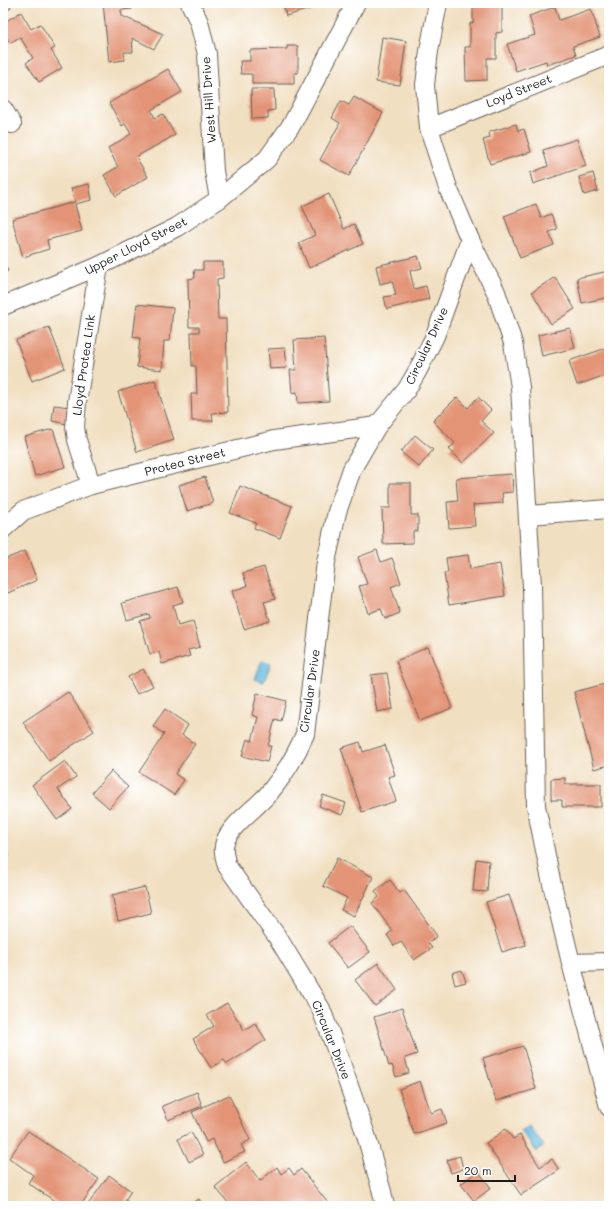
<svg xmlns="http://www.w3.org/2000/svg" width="612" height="1209" font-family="Mali,sans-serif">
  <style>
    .water { fill: #61b8de; stroke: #3e6a7d }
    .building { fill: #e39477 }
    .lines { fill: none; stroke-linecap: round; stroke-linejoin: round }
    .street-casing { stroke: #676056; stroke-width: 20 }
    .street { stroke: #fff; stroke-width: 18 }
    .labels { text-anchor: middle; stroke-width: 4; stroke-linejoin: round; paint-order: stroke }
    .street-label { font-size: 12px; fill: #1c1c1c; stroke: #fff }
  </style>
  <rect width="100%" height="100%" fill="#fff"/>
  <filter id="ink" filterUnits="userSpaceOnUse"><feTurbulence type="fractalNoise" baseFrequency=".025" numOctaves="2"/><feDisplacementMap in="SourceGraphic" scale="8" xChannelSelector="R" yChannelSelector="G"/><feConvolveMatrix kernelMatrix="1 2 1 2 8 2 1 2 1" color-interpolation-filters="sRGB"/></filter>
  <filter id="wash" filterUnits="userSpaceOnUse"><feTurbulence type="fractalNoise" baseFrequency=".012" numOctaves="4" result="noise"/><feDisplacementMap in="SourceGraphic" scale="16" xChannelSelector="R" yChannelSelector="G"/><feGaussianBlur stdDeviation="0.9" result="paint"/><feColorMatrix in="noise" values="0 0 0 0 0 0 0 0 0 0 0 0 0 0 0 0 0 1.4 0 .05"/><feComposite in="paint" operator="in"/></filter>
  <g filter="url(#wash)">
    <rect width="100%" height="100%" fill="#f1dfc1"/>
    <g class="water">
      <path d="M262 660 271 663 264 682 255 679Z"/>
      <path d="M529 1126 544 1146 537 1152 521 1131Z"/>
    </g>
    <g id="blocks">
      <g class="building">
        <path d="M3 3H8L11 8 3 13Z"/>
        <path d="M103 3H131L132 9 121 10 122 16 163 34 154 49 132 38 133 52H124L125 60 109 62Z"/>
        <path d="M283 3H323L324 5 286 16Z"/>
        <path d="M473 3H502V32L496 33V58H487V80L466 81 465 47H470V23H473Z"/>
        <path d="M555 7 559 20 591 9 600 37 573 46 576 55 547 65 546 61 516 71 507 44 535 35 529 16Z"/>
        <path d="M21 12 31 29 40 24 55 48 51 50 62 68 39 82 26 63 33 58 20 37 10 43 3 33V23Z"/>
        <path d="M609 16V27L605 17Z"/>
        <path d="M382 37 406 41 400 85 376 82Z"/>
        <path d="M287 46H298V73H294V84H252V74H241L240 61H250V50L287 49Z"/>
        <path d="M168 69 182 92 151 110 155 118 163 114 175 135 136 157 148 177 116 196 104 175 118 167 108 148 131 134 125 124 122 126 109 103Z"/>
        <path d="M251 89H274L275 110 268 111V118L252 119Z"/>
        <path d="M354 97 383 113 349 176 320 160 340 123 332 118 341 101 349 105Z"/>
        <path d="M516 124 518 131 524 129 531 152 490 164 483 140 490 138 489 132Z"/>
        <path d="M577 139 586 166 533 184 530 173 548 166 543 150Z"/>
        <path d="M593 173 598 191 584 195 579 177Z"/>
        <path d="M89 184 92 200 75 204 82 231 47 240 49 249 23 257 12 219 75 202 71 188Z"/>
        <path d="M329 194 344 229 354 224 363 244 309 268 299 243 315 235 302 206Z"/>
        <path d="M536 204 541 218 551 214 557 229 549 232 554 245 520 258 504 216Z"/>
        <path d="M418 256 422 268 410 271 414 289 426 286 429 299 387 309 384 297 396 295 392 281 380 284 376 266Z"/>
        <path d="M3 261 8 271 3 273Z"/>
        <path d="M203 262H223V278L217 279 218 319H226L228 412 212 413 213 421H192L191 394H197L196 366H192L191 332H199V327H189L188 279 195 278 194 270H203Z"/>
        <path d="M609 271V297L582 303 577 278Z"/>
        <path d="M555 277 575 309 551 324 532 292Z"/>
        <path d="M137 304 173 308 170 341H164L162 370 137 367 140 338 133 337Z"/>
        <path d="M49 327 65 368 32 381 16 340Z"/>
        <path d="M570 328 575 348 542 356 538 335Z"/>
        <path d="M324 338 329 401 298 403 297 392 292 393 290 370H296L294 340Z"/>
        <path d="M609 347V374L577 385 569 361Z"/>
        <path d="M285 348 287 368 270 369 268 349Z"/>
        <path d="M155 380 174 440 137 452 118 392Z"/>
        <path d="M457 397 468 408 478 397 491 410 481 421 494 433 463 463 449 449 455 443 433 421Z"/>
        <path d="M54 405 70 407 67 424 52 421Z"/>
        <path d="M53 429 65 467 35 476 24 437Z"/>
        <path d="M415 435 433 450 419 467 401 452Z"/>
        <path d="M512 474 513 492 502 493 503 503 473 505 475 526 449 528 447 502 458 501 456 478Z"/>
        <path d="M205 477 213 503 187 511 179 485Z"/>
        <path d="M390 483H411V515H418V531H413V543L383 544 382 508H390Z"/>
        <path d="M240 486 292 506 280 538 254 528 256 523 230 513Z"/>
        <path d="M377 550 381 562 392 558 401 583 391 587 400 613 385 619 381 609 368 613 359 586 367 584 358 557Z"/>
        <path d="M25 551 37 580 8 593 3 579V560Z"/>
        <path d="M468 555 470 569 500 564 505 596 449 605 444 573H448L446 558Z"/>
        <path d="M264 567 275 599 264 602 270 621 244 629 232 591 247 586 243 573Z"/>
        <path d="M178 587 183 602 173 605 178 625 193 621 200 647 188 650 190 656 162 664 159 652 150 654 140 621 150 618 149 614 127 620 122 603Z"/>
        <path d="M428 647 452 708 420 721 396 661Z"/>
        <path d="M143 669 153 686 137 694 128 677Z"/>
        <path d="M387 673 393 709 377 712 371 675Z"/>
        <path d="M609 683V765L594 769 574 692Z"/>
        <path d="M68 692 94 731 49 761 23 722Z"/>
        <path d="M257 693 286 701 281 721 275 719 268 746H271L267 762 242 756 247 739 252 741 258 717 252 715Z"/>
        <path d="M165 709 188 725 182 735 195 744 175 774 184 780 174 795 139 772 164 734 153 726Z"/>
        <path d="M360 742 363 752 385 745 395 775 388 777 396 801 362 812 341 748Z"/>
        <path d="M65 761 76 777 58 789 72 809 57 820 32 785Z"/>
        <path d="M111 771 128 787 109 808 92 793Z"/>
        <path d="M565 778V784H601V807H562V800H551V779Z"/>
        <path d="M323 795 346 803 342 815 319 806Z"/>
        <path d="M3 849 9 857 3 861Z"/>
        <path d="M337 858 373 877 354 916 341 910 347 898 323 886Z"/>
        <path d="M476 859 489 861 487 892 473 891Z"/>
        <path d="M390 880 400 893 404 890 437 936 428 943 432 948 414 960 401 942 394 946 387 935 392 931 372 903 379 897 375 891Z"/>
        <path d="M145 887 151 913 118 921 112 895Z"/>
        <path d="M509 895 526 945 502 952 486 902Z"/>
        <path d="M350 926 370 952 348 968 328 943Z"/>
        <path d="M378 963 397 990 375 1006 355 980Z"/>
        <path d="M462 970 466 982 455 985 452 973Z"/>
        <path d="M227 1003 244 1030 255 1023 266 1040 227 1064 224 1060 211 1068 193 1039 214 1026 207 1015Z"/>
        <path d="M402 1008 417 1054 405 1058 409 1073 396 1077 392 1065 389 1066 374 1017Z"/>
        <path d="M523 1046 536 1089 496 1101 483 1058Z"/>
        <path d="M420 1081 431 1113 442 1109 447 1123 414 1134 399 1089Z"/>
        <path d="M197 1092 202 1106 168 1120 162 1106Z"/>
        <path d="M229 1095 250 1140 241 1145 245 1152 223 1162 212 1139 206 1142 192 1112Z"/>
        <path d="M506 1129 513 1139 520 1135 540 1167 552 1159 559 1170 521 1195 486 1143Z"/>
        <path d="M28 1131 99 1179 80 1206H62L28 1183 33 1175 9 1158Z"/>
        <path d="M191 1132 203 1155 189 1162 178 1139Z"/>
        <path d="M460 1156 463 1169 451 1173 447 1160Z"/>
        <path d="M246 1162 260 1181 277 1167 281 1174 289 1168 294 1175 301 1169 328 1203 324 1206H231L215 1187Z"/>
        <path d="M478 1171 491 1188 474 1201 461 1184Z"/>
        <path d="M109 1175 131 1191 125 1200 134 1206H87Z"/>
        <path d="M199 1199 203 1206H187Z"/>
      </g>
    </g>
  </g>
  <g filter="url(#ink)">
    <use href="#blocks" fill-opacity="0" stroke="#676056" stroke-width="1"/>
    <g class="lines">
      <g class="street-casing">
        <g id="street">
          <path d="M190 3 199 22 207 54 214 171 219 199"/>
          <path d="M438 3 429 51 425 85 429 128 448 188 470 240 496 292 513 343 520 387 532 586 536 806 551 880 571 963 609 1107"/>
          <path d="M3 109 12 124"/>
          <path d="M429 128 609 55"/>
          <path d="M3 306 99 266 177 227 219 199 267 159 292 124 356 3"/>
          <path d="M91 485 77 440 75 427 77 402 99 266"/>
          <path d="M528 515 609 509"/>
          <path d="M3 529 23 511 91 485 274 440 377 426"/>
          <path d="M571 963 609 962"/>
          <path d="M385 1206 382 1192 366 1135 339 1057 321 1009 278 938 227 866C225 858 222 849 225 842 231 824 258 807 270 792 285 774 296 755 305 734L326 562 337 512 352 469 377 426 407 389 418 370 435 336 470 240"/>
        </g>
      </g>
      <use href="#street" class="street"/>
    </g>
  </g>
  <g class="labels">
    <g class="street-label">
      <text transform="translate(519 91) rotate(-22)" y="4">Loyd Street</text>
      <text transform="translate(209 100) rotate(-94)" y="4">West Hill Drive</text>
      <text transform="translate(136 246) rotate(-27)" y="4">Upper Lloyd Street</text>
      <text transform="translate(427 346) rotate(-65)" y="4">Circular Drive</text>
      <text transform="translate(84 365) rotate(-82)" y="4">Lloyd Protea Link</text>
      <text transform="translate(185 462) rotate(-14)" y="4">Protea Street</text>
      <text transform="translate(310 691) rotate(-82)" y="4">Circular Drive</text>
      <text transform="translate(331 1040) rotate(68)" y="4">Circular Drive</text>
    </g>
  </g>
  <rect width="612" height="1209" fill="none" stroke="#fff" stroke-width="16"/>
  <path d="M458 1175v6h57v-6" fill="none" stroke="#1c1c1c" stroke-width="2"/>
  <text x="464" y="1175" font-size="12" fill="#1c1c1c" stroke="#ffffff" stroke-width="3" paint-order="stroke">20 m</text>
</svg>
